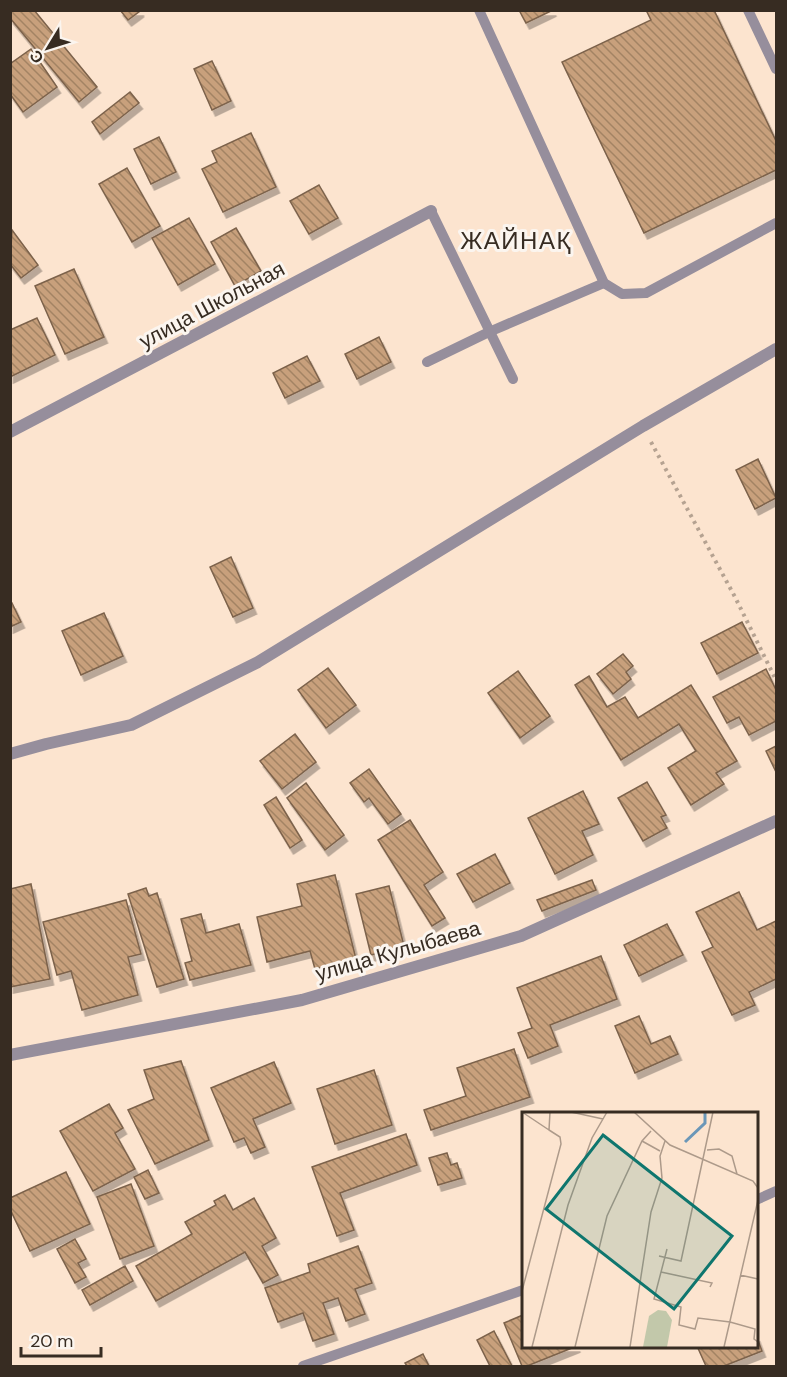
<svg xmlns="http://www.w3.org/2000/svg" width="787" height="1377" font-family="'DM Sans',sans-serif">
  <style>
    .building { fill: url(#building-back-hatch); stroke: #7c624b; stroke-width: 1.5; filter: url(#shadow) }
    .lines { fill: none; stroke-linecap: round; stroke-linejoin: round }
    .path { stroke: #b5a291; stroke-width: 4; stroke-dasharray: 3 4.5; stroke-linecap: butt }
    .service { stroke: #968e9c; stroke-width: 10 }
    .minor { stroke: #968e9c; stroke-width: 12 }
    .labels { text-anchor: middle; stroke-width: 6; stroke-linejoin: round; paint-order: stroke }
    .street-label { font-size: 21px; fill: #372c22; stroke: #fbf5ef }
    .quarter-label { font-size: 24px; letter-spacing: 1.5px; fill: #372c22; stroke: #fbf5ef }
    .inset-river { fill: none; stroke: #6b97b8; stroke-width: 3 }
    .inset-road { fill: none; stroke: #ad9a8a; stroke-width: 1.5 }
    .view { fill: #0f766e; fill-opacity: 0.15; stroke: #0f766e; stroke-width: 3 }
    .inset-edge { fill: none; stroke: #372c22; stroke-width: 3 }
  </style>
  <defs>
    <pattern id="building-back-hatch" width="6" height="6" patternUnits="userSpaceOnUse" patternTransform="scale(1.5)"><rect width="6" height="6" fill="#c8a07b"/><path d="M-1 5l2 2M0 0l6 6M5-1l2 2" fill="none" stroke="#a38364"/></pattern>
    <filter id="shadow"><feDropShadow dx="3.5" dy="6" stdDeviation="0" flood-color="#0004"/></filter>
  </defs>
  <rect width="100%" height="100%" fill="#fce4cf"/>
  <g class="building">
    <path d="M10 10H34L97 87 79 102 10 18Z"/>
    <path d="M120 10H140V11L128 20Z"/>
    <path d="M519 10H553L526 23Z"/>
    <path d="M646 10H714L776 141V170L644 233 562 62 651 20Z"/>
    <path d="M31 49 57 87 23 112 10 94V64Z"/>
    <path d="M212 61 231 101 212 110 194 69Z"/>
    <path d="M130 92 139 103 100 134 92 122Z"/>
    <path d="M251 133 276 187 223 212 202 169 217 162 212 151Z"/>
    <path d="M159 137 176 172 151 184 134 149Z"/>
    <path d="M127 168 160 226 132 242 99 184Z"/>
    <path d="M319 185 338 218 309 234 290 201Z"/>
    <path d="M189 218 215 264 178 285 152 238Z"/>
    <path d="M236 228 261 271 235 286 211 242Z"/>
    <path d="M12 230 38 265 21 278 10 264Z"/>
    <path d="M74 269 104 337 65 354 35 286Z"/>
    <path d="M37 318 55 355 10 377V330Z"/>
    <path d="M379 337 391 362 357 379 345 354Z"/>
    <path d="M307 356 320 381 285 398 273 373Z"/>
    <path d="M758 459 776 498 755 509 736 470Z"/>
    <path d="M231 557 253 608 233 617 210 567Z"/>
    <path d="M12 603 21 622 10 627V604Z"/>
    <path d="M104 613 123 656 81 675 62 631Z"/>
    <path d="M742 622 758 653 717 674 701 643Z"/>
    <path d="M623 654 633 666 626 672 631 679 613 694 597 674Z"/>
    <path d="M328 668 356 705 326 728 298 690Z"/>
    <path d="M766 669 776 690V721L749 735 739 717 727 723 713 697Z"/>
    <path d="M518 671 550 716 520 738 488 693Z"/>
    <path d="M589 676 607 707 625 697 638 718 691 685 737 761 716 773 724 784 691 805 668 768 696 751 679 724 621 760 575 685Z"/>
    <path d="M295 734 316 762 282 789 260 761Z"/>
    <path d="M776 746V772L766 751Z"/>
    <path d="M369 769 401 814 388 824 369 798 364 802 350 783Z"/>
    <path d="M647 782 666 815 661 817 667 828 643 841 618 798Z"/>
    <path d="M306 783 344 835 325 850 287 798Z"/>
    <path d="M583 791 599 824 582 831 593 855 555 874 528 818Z"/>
    <path d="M276 797 302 840 290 848 264 805Z"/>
    <path d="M410 820 443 872 424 885 445 918 432 926 378 840Z"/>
    <path d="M495 854 510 883 473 902 457 874Z"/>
    <path d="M335 875 356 959 315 969 310 951 267 962 257 917 302 906 297 884Z"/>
    <path d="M592 880 596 890 542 911 537 900Z"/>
    <path d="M31 884 50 979 10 987V889Z"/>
    <path d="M389 886 404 946 371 955 356 894Z"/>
    <path d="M146 888 149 896 157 893 184 979 157 987 128 894Z"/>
    <path d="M739 892 757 930 776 921V979L749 992 755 1005 732 1015 702 952 713 947 696 912Z"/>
    <path d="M126 900 141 954 128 957 138 995 82 1010 71 971 57 975 43 922Z"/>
    <path d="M201 914 206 933 239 924 251 965 190 980 185 963 192 961 181 919Z"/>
    <path d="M667 924 683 955 639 976 624 945Z"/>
    <path d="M601 956 617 999 550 1025 558 1046 528 1058 518 1033 532 1028 517 988Z"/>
    <path d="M639 1016 651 1044 670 1036 678 1054 635 1073 615 1026Z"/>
    <path d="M514 1049 530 1097 431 1130 424 1110 466 1096 457 1068Z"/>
    <path d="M181 1061 209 1140 155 1164 128 1110 154 1099 144 1070Z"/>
    <path d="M274 1062 291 1103 253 1119 265 1147 251 1153 244 1138 234 1142 211 1088Z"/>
    <path d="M374 1070 392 1125 335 1144 317 1089Z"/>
    <path d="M109 1104 123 1128 115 1133 135 1169 93 1191 60 1131Z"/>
    <path d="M406 1134 417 1165 340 1193 354 1230 337 1236 312 1167Z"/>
    <path d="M447 1153 451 1165 457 1163 462 1178 438 1185 429 1158Z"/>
    <path d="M148 1170 159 1193 145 1199 134 1177Z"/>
    <path d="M66 1172 90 1224 30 1251 10 1209V1198Z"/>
    <path d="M131 1184 154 1246 120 1259 97 1197Z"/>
    <path d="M225 1195 233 1210 254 1198 276 1238 262 1246 278 1275 263 1283 245 1252 156 1301 136 1266 192 1234 185 1222 216 1205 214 1201Z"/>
    <path d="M75 1239 86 1259 78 1263 86 1277 75 1283 57 1249Z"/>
    <path d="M358 1246 372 1283 355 1289 365 1314 346 1321 338 1298 323 1303 334 1334 313 1341 303 1313 278 1322 265 1288 310 1272 308 1264Z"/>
    <path d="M125 1266 133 1281 90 1305 82 1290Z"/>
    <path d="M523 1315V1346H577L527 1366H522L504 1323Z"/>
    <path d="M494 1331 512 1366H490L477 1340Z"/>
    <path d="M756 1335 762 1351 724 1366H706L697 1346H756Z"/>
    <path d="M423 1354 429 1366H407L405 1363Z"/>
  </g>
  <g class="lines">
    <path class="path" d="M651 442 735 597 776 680"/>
    <g class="service">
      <path d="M479 10 604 283 622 294 646 293 776 223"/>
      <path d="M748 10 776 69"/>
      <path d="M431 211 513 379"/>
      <path d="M427 362 489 332 604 283"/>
      <path d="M756 1200 776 1191"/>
      <path d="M303 1366 523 1290"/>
    </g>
    <g class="minor">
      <path d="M10 432 431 211"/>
      <path d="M10 754 46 744 131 725 258 662 643 426 776 349"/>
      <path d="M10 1055 302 1000 521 936 776 821"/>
    </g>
  </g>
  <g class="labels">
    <g class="street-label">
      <text transform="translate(212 305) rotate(-28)" y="7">улица Школьная</text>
      <text transform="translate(398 951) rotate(-16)" y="7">улица Кулыбаева</text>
    </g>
    <g class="quarter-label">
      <text x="516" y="249">ЖАЙНАҚ</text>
    </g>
  </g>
  <g transform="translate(522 1112)">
    <rect width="236" height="236" fill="#fce4cf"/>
    <path d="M136 198 144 199 150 208 145 235H121L127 204Z" fill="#c2c8aa"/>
    <path class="inset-river" d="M163 30 183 11V0"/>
    <path class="inset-road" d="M0 0 27 18M49 0 81 7M112 0 148 33 231 69 236 76M120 29 138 39M185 38 197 37 210 44 215 62M145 137 132 187 159 195 157 213 173 217 176 206 208 210 233 217 232 227 236 230M137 144 159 149 191 0M139 160 190 171 188 175M218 163 236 167M0 179 39 32 38 25 27 18 28 0M10 235 46 93 70 26 85 0M53 235 85 104 120 29 129 19M108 235 129 100 140 66 138 44 143 29M202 235 236 88"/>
    <path class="view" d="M81 23 210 124 152 197 24 97Z"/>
    <rect width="236" height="236" class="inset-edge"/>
  </g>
  <rect width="787" height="1377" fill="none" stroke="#372c22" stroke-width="24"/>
  <g transform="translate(48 48) rotate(232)" stroke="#fbf5ef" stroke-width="4.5" paint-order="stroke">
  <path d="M0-4.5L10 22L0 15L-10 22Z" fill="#372c22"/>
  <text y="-9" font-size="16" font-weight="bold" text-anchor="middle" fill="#372c22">С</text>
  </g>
  <path d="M21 1347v9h80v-9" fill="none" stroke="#372c22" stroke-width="3"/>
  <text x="30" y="1347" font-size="18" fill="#372c22" stroke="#fbf5ef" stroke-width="4.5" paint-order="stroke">20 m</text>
</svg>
